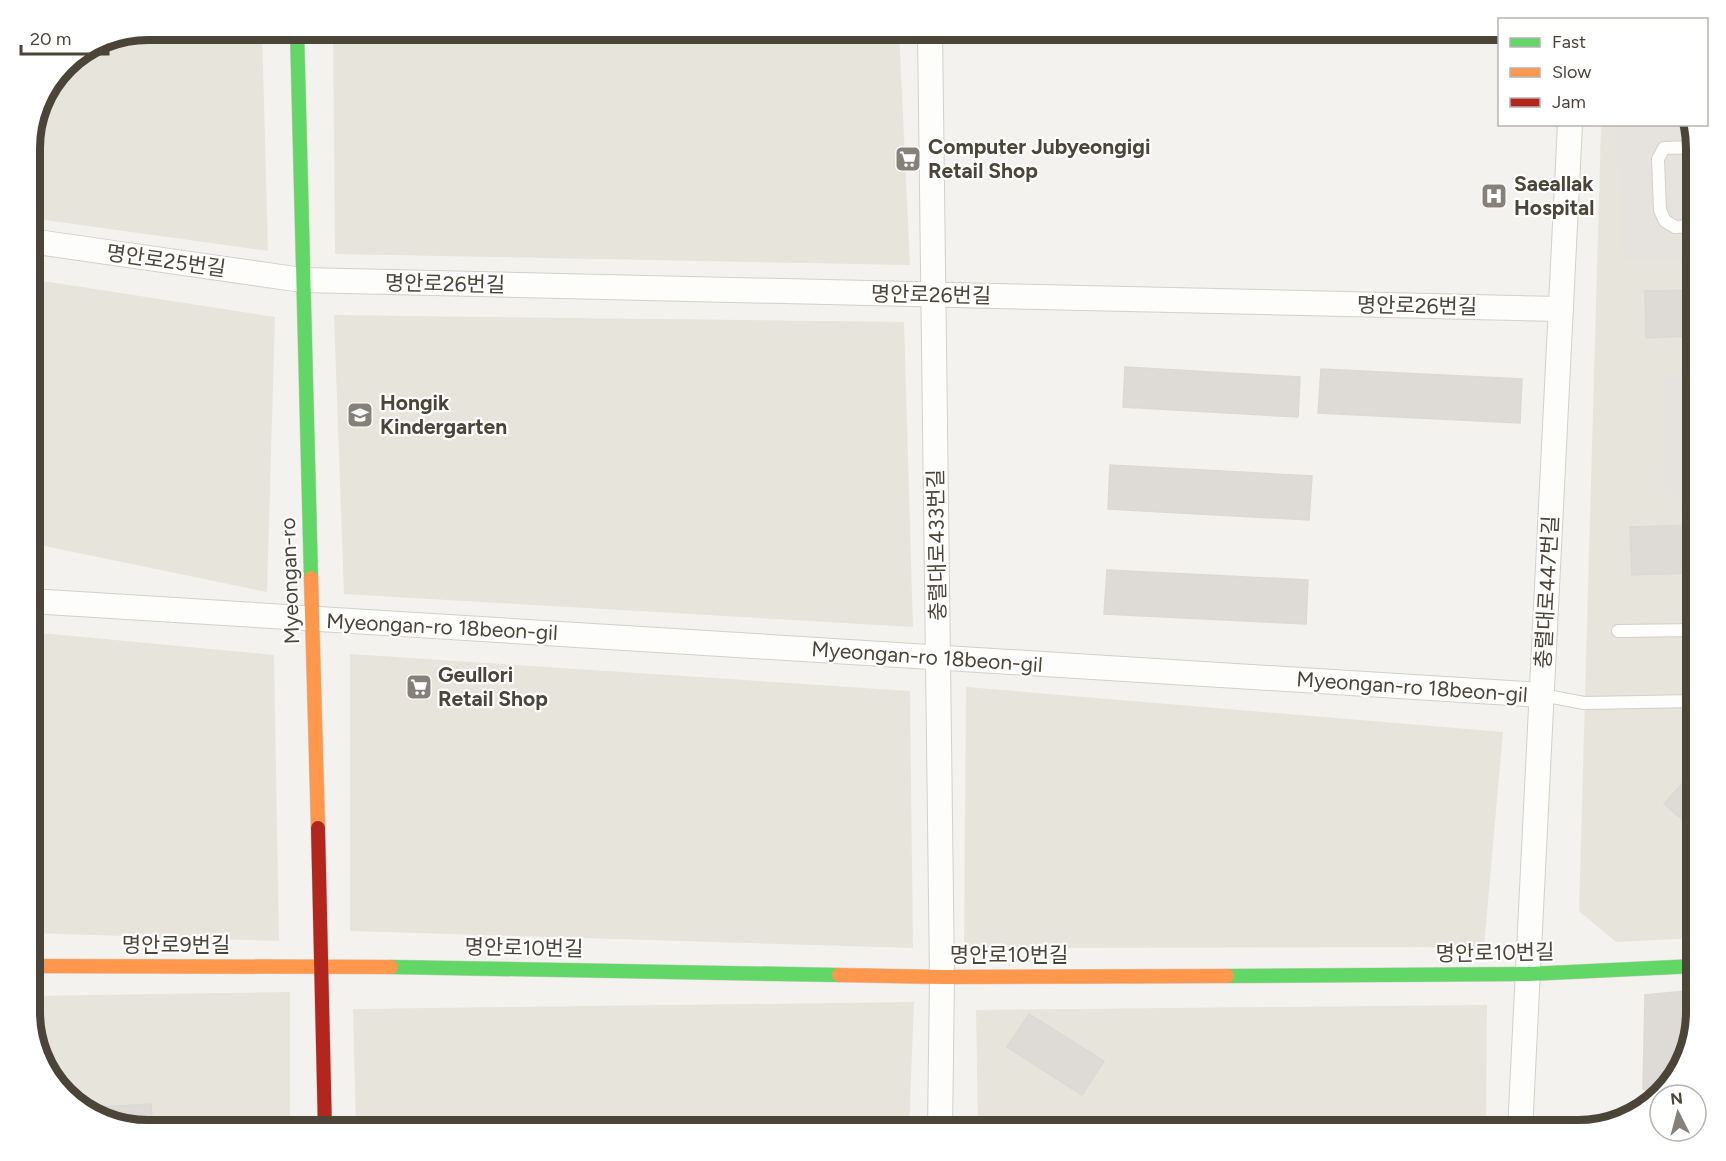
<svg xmlns="http://www.w3.org/2000/svg" width="1726" height="1161" font-family="Figtree,'Noto Sans KR',sans-serif">
  <style>
    .residential { fill: #e7e4dc }
    .parking { fill: #e6e3df }
    .building { fill: #dedbd6; stroke: #dcd9d4; stroke-width: 1.5 }
    .lines { fill: none; stroke-linecap: round; stroke-linejoin: round }
    .lane-casing { stroke: #d2d0cb; stroke-width: 14 }
    .street-casing { stroke: #d2d0cb; stroke-width: 26 }
    .fast-casing { stroke: #d3cfc5; stroke-width: 15 }
    .slow-casing { stroke: #d3cfc5; stroke-width: 15 }
    .jam-casing { stroke: #d3cfc5; stroke-width: 15 }
    .lane { stroke: #fdfdfc; stroke-width: 12 }
    .street { stroke: #fdfdfc; stroke-width: 24 }
    .fast { stroke: #63d668; stroke-width: 14 }
    .slow { stroke: #ff974d; stroke-width: 14 }
    .jam { stroke: #b3261e; stroke-width: 14 }
    .labels { text-anchor: middle; stroke-width: 4.5; stroke-linejoin: round; paint-order: stroke }
    .poi-label { font-size: 21px; font-weight: bold; fill: #4b4439; stroke: #fff; text-anchor: start }
    .street-label { font-size: 21px; fill: #4b4439; stroke: #fff }
    .rim { fill: none; stroke: #4b4439; stroke-width: 8 }
  </style>
  <rect width="100%" height="100%" fill="#f4f2ee"/>
  <g class="residential">
    <path d="M148 30H262L268 251 30 218V141L42 96 65 64 103 39Z"/>
    <path d="M333 30H899L910 265 335 254Z"/>
    <path d="M1601 125H1690L1696 148V938L1616 942 1579 911Z"/>
    <path d="M30 279 275 317 267 592 30 543Z"/>
    <path d="M334 315 904 322 913 627 344 594Z"/>
    <path d="M30 632 274 655 279 941 30 933Z"/>
    <path d="M350 654 910 691 913 948 350 931Z"/>
    <path d="M966 687 1503 732 1484 947 964 948Z"/>
    <path d="M290 992V1131H149L82 1111 46 1071 30 1020V996Z"/>
    <path d="M914 1002 909 1131H356L353 1009Z"/>
    <path d="M1487 1005 1486 1131H978L976 1010Z"/>
  </g>
  <g class="parking">
    <path d="M1616 125H1690L1696 148V260H1623Z"/>
    <path d="M1696 374V505H1681L1663 486 1666 375Z"/>
  </g>
  <g class="building">
    <path d="M1696 290V336L1646 338 1645 291Z"/>
    <path d="M1125 367 1300 377 1298 417 1123 407Z"/>
    <path d="M1321 369 1522 379 1520 423 1318 413Z"/>
    <path d="M1110 465 1312 476 1309 520 1108 509Z"/>
    <path d="M1696 525V573L1632 575 1630 527Z"/>
    <path d="M1107 570 1308 580 1306 624 1104 614Z"/>
    <path d="M1696 768V831L1664 804Z"/>
    <path d="M1696 990V1013L1676 1079 1658 1095 1643 1089 1645 995Z"/>
    <path d="M1029 1014 1104 1061 1082 1095 1007 1047Z"/>
    <path d="M151 1104 153 1131 100 1116V1107Z"/>
  </g>
  <g class="lines">
    <g class="lane-casing">
      <g id="lane">
        <path d="M1696 147 1664 148 1658 159 1660 210 1665 221 1675 227 1696 226"/>
        <path d="M1618 631 1696 630"/>
        <path d="M1542 695 1584 703 1696 701"/>
      </g>
    </g>
    <g class="street-casing">
      <g id="street">
        <path d="M930 30 942 977 940 1131"/>
        <path d="M30 241 302 280 1561 309"/>
        <path d="M30 601 1542 695"/>
        <path d="M1520 1131 1570 124"/>
      </g>
    </g>
    <g class="fast-casing">
      <g id="fast">
        <path d="M297 30 311 578"/>
        <path d="M391 967 839 975"/>
        <path d="M1227 976 1529 974 1696 966"/>
      </g>
    </g>
    <g class="slow-casing">
      <g id="slow">
        <path d="M311 578 318 828"/>
        <path d="M30 966 391 967"/>
        <path d="M839 975 942 977 1227 976"/>
      </g>
    </g>
    <g class="jam-casing">
      <path id="jam" d="M318 828 325 1131"/>
    </g>
    <use href="#lane" class="lane"/>
    <use href="#street" class="street"/>
    <use href="#fast" class="fast"/>
    <use href="#slow" class="slow"/>
    <use href="#jam" class="jam"/>
  </g>
  <defs>
    <g id="supermarket-square" transform="scale(1.35)"><rect x="-9" y="-9" width="18" height="18" rx="4" fill="#868178" stroke="#fff"/><path d="M-6-5.5h2.5l.6 2H6L4.5 2H-2.5L-4.4-4H-6ZM-1.5 3.2a1.3 1.3 0 1 0 .1 0ZM3 3.2a1.3 1.3 0 1 0 .1 0Z" fill="#fff"/></g>
    <g id="hospital-square" transform="scale(1.35)"><rect x="-9" y="-9" width="18" height="18" rx="4" fill="#868178" stroke="#fff"/><path d="M-5-5h3v3.5h4V-5h3V5h-3V1.5h-4V5h-3Z" fill="#fff"/></g>
    <g id="school-square" transform="scale(1.35)"><rect x="-9" y="-9" width="18" height="18" rx="4" fill="#868178" stroke="#fff"/><path d="M0-5L7-2L0 1L-7-2ZM-4 1L0 2.5L4 1V4Q0 6-4 4Z" fill="#fff"/></g>
  </defs>
  <g fill-rule="evenodd">
    <use href="#supermarket-square" x="908" y="159"/>
    <use href="#hospital-square" x="1494" y="196"/>
    <use href="#school-square" x="360" y="415"/>
    <use href="#supermarket-square" x="419" y="687"/>
  </g>
  <g class="labels">
    <g class="poi-label">
      <text x="928" y="154">Computer Jubyeongigi<tspan x="928" dy="24">Retail Shop</tspan></text>
      <text x="1514" y="191">Saeallak<tspan x="1514" dy="24">Hospital</tspan></text>
      <text x="380" y="410">Hongik<tspan x="380" dy="24">Kindergarten</tspan></text>
      <text x="438" y="682">Geullori<tspan x="438" dy="24">Retail Shop</tspan></text>
    </g>
    <g class="street-label">
      <text transform="translate(166 261) rotate(8)" y="7">명안로25번길</text>
      <text transform="translate(445 284) rotate(1)" y="7">명안로26번길</text>
      <text transform="translate(931 295) rotate(1)" y="7">명안로26번길</text>
      <text transform="translate(1417 306) rotate(1)" y="7">명안로26번길</text>
      <text transform="translate(937 545) rotate(-91)" y="7">충렬대로433번길</text>
      <text transform="translate(290 581) rotate(-92)" y="7">Myeongan-ro</text>
      <text transform="translate(1547 592) rotate(-87)" y="7">충렬대로447번길</text>
      <text transform="translate(442 627) rotate(3)" y="7">Myeongan-ro 18beon-gil</text>
      <text transform="translate(927 657) rotate(4)" y="7">Myeongan-ro 18beon-gil</text>
      <text transform="translate(1412 687) rotate(4)" y="7">Myeongan-ro 18beon-gil</text>
      <text x="176" y="952">명안로9번길</text>
      <text transform="translate(524 948) rotate(1)" y="7">명안로10번길</text>
      <text transform="translate(1495 953) rotate(-1)" y="7">명안로10번길</text>
      <text x="1009" y="962">명안로10번길</text>
    </g>
  </g>
  <path d="M0 0H1726V1161H0ZM148 40H1578A108 108 0 0 1 1686 148V1012A108 108 0 0 1 1578 1120H148A108 108 0 0 1 40 1012V148A108 108 0 0 1 148 40Z" fill="#fff" fill-rule="evenodd"/>
  <path class="rim" d="M148 40H1578A108 108 0 0 1 1686 148V1012A108 108 0 0 1 1578 1120H148A108 108 0 0 1 40 1012V148A108 108 0 0 1 148 40Z"/>
  <rect x="1498" y="18" width="210" height="108" fill="#ffffff" stroke="#b7b4b0" stroke-width="1.5"/>
  <rect x="1510" y="38" width="30" height="9" fill="#63d668" stroke="#b7b4b0" stroke-width="1.5"/>
  <text x="1552" y="48" font-size="18" fill="#4b4439">Fast</text>
  <rect x="1510" y="68" width="30" height="9" fill="#ff974d" stroke="#b7b4b0" stroke-width="1.5"/>
  <text x="1552" y="78" font-size="18" fill="#4b4439">Slow</text>
  <rect x="1510" y="98" width="30" height="9" fill="#b3261e" stroke="#b7b4b0" stroke-width="1.5"/>
  <text x="1552" y="108" font-size="18" fill="#4b4439">Jam</text>
  <g transform="translate(1678 1113) rotate(354)"><circle r="28" fill="#ffffff" stroke="#b7b4b0" stroke-width="1.5"/>
  <path d="M0-4.5L10 22L0 15L-10 22Z" fill="#868178"/>
  <text y="-9" font-size="16" font-weight="bold" text-anchor="middle" fill="#4b4439">N</text>
  </g>
  <path d="M21 45v9h87v-9" fill="none" stroke="#4b4439" stroke-width="3"/>
  <text x="30" y="45" font-size="18" fill="#4b4439" stroke="#ffffff" stroke-width="4.5" paint-order="stroke">20 m</text>
</svg>
